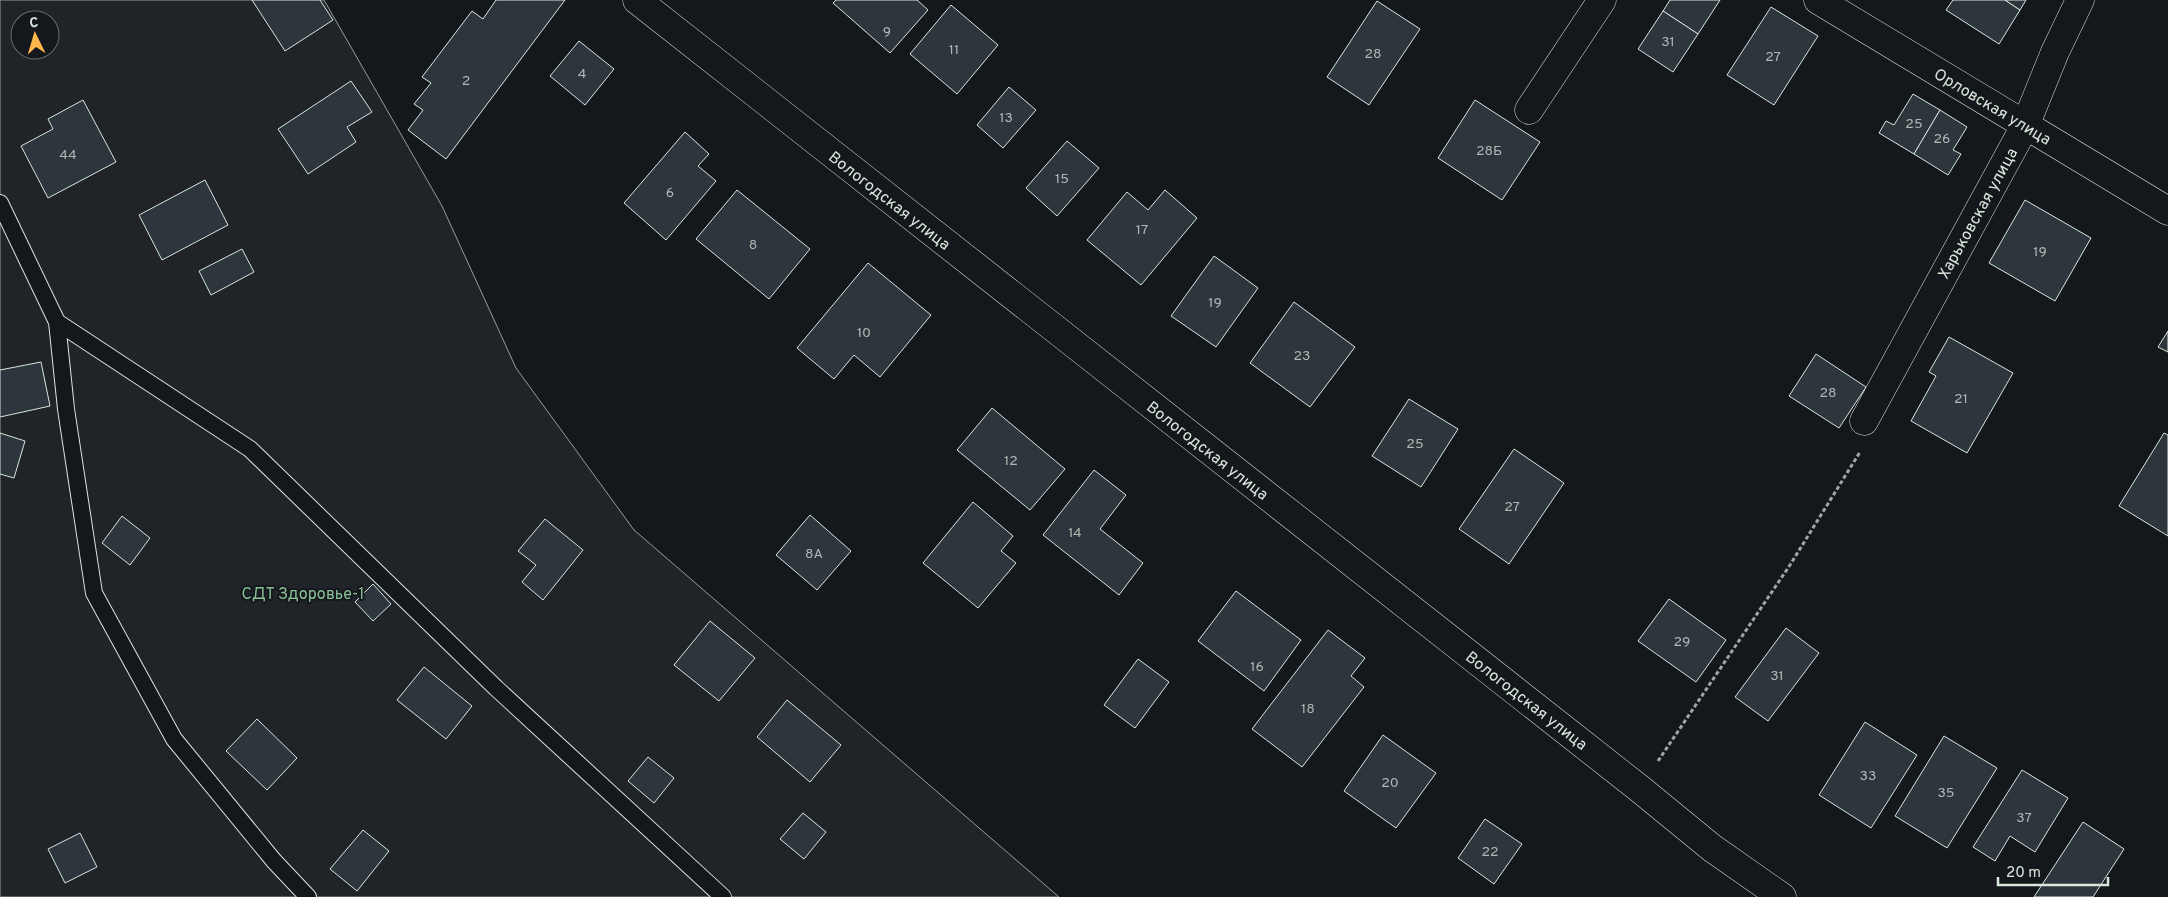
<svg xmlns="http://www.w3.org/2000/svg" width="2168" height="897" font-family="Overpass,sans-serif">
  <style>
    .green { fill: #202428; stroke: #939e99; fill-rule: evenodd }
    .building { fill: #2c363c; stroke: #d8e6dc }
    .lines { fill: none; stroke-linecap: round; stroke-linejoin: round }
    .lane-casing { stroke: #d8e6dc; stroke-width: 18 }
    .street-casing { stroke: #d8e6dc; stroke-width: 29 }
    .path { stroke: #9da8a2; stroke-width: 3; stroke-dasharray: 4 2.5; stroke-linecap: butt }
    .lane { stroke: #14181c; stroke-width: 16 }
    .street { stroke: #14181c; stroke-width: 28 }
    .labels { text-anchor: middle; stroke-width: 4; stroke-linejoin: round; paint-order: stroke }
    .number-label { font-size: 14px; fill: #adbab4 }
    .street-label { font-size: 16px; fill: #d8e6dc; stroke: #14181c }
    .park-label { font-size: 16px; fill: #8ac095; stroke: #14181c }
  </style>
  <rect width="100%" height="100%" fill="#14181c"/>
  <path class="green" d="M0 0H324L442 206 516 368 634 530 1059 897H0ZM20 20H50V50H20Z"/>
  <g class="building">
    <path d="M252 0H320L333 20 285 51Z"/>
    <path d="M496 0H565L446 159 408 130 423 110 414 104 431 83 422 77 472 11 483 19Z"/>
    <path d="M836 0H917L928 10 890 53 833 3Z"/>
    <path d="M1670 0H1720L1698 34 1663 11Z"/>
    <path d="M1953 0H2005L2020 10 1999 44 1946 10Z"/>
    <path d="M2005 0H2026L2020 10Z"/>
    <path d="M1377 1 1420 29 1369 105 1327 77Z"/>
    <path d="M951 5 998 45 957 94 910 54Z"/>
    <path d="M1771 7 1818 36 1774 105 1727 75Z"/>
    <path d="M1663 11 1698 34 1673 72 1638 49Z"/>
    <path d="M579 41 614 69 585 105 550 76Z"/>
    <path d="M351 81 372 112 347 127 356 142 308 174 278 129Z"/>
    <path d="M1009 87 1036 110 1003 148 977 125Z"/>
    <path d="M1913 94 1940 110 1914 154 1879 133 1886 121 1894 125Z"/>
    <path d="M83 100 116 162 48 198 21 146 53 129 48 119Z"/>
    <path d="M1475 100 1540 142 1502 200 1438 158Z"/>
    <path d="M1940 110 1967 127 1953 150 1961 154 1948 175 1914 154Z"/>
    <path d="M685 132 709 154 698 166 716 181 666 240 624 203Z"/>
    <path d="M1067 141 1099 168 1057 216 1026 188Z"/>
    <path d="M205 180 228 225 162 260 139 215Z"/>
    <path d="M737 190 810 249 769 299 696 239Z"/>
    <path d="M1165 190 1197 218 1141 285 1087 240 1127 192 1148 210Z"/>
    <path d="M2025 200 2091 238 2055 301 1989 263Z"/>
    <path d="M242 249 254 272 211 295 199 271Z"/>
    <path d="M1214 256 1258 288 1216 347 1171 316Z"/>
    <path d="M868 263 931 315 880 377 854 355 834 379 797 348Z"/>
    <path d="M1294 302 1355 347 1310 407 1250 363Z"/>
    <path d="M2168 331V352L2158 347Z"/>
    <path d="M1949 337 2013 373 1967 453 1911 421 1936 376 1929 372Z"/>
    <path d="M1816 354 1866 387 1839 428 1789 396Z"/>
    <path d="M41 362 50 406 0 417V370Z"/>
    <path d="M1409 399 1458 429 1421 487 1372 456Z"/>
    <path d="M992 408 1065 469 1030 510 957 450Z"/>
    <path d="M0 433 25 441 14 478 0 474Z"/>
    <path d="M2164 433 2168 435V536L2119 506Z"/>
    <path d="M1514 449 1564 483 1509 564 1459 529Z"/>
    <path d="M1094 470 1126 495 1100 529 1143 563 1119 595 1043 535Z"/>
    <path d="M973 502 1013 536 1001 551 1016 563 978 608 923 563Z"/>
    <path d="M810 515 851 551 817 590 776 555Z"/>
    <path d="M122 516 150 538 130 565 102 543Z"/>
    <path d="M545 519 583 550 543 600 522 582 536 565 518 551Z"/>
    <path d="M373 584 391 604 373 621 355 602Z"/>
    <path d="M1236 591 1301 640 1264 691 1198 641Z"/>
    <path d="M1669 599 1726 640 1696 682 1638 641Z"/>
    <path d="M710 621 755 658 719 701 674 665Z"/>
    <path d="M1786 628 1819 653 1768 721 1735 697Z"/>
    <path d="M1328 630 1365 658 1351 676 1364 687 1302 767 1252 729Z"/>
    <path d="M1138 659 1169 682 1135 728 1104 705Z"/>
    <path d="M424 667 472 706 446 739 397 700Z"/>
    <path d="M787 700 841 745 810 782 757 737Z"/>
    <path d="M257 719 297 758 267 790 226 751Z"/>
    <path d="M1865 722 1917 755 1871 828 1819 795Z"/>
    <path d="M1383 735 1436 773 1396 828 1344 791Z"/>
    <path d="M1944 736 1997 768 1947 848 1895 816Z"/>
    <path d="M648 757 674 778 654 803 628 781Z"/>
    <path d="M2022 770 2068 798 2035 852 2010 836 1995 861 1973 847Z"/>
    <path d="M803 813 826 832 804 859 780 839Z"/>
    <path d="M1485 819 1522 844 1494 884 1458 858Z"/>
    <path d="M2083 822 2124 849 2093 897H2034Z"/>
    <path d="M363 830 389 851 357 891 330 869Z"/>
    <path d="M80 833 97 867 65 883 48 849Z"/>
  </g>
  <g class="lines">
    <g class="lane-casing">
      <g id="lane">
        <path d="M0 203 57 322 66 409 94 593 174 739 274 861 308 897"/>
        <path d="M57 322 250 449 496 688 723 897"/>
      </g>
    </g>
    <g class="street-casing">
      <g id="street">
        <path d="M637 0 1640 789 1712 848 1782 897"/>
        <path d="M1818 0 2168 211"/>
        <path d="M1529 110 1602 0"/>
        <path d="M1864 421 2025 126 2055 52 2080 0"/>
      </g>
    </g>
    <path class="path" d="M1658 761 1790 565 1860 452"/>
    <use href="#lane" class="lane"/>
    <use href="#street" class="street"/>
  </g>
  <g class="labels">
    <g class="number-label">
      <text x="887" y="36">9</text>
      <text x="1668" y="46">31</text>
      <text x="954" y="54">11</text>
      <text x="1373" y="58">28</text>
      <text x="1773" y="61">27</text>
      <text x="582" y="78">4</text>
      <text x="466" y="85">2</text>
      <text x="1006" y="122">13</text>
      <text x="1914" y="128">25</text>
      <text x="1942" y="143">26</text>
      <text x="1489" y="155">28Б</text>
      <text x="68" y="159">44</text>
      <text x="1062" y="183">15</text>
      <text x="670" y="197">6</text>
      <text x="1142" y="234">17</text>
      <text x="753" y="249">8</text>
      <text x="2040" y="256">19</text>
      <text x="1215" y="307">19</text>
      <text x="864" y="337">10</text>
      <text x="1302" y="360">23</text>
      <text x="1828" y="397">28</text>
      <text x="1961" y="403">21</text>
      <text x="1415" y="448">25</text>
      <text x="1011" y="465">12</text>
      <text x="1512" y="511">27</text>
      <text x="1075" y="537">14</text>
      <text x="814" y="558">8А</text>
      <text x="1682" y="646">29</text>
      <text x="1257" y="671">16</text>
      <text x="1777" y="680">31</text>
      <text x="1308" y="713">18</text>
      <text x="1868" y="780">33</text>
      <text x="1390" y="787">20</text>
      <text x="1946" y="797">35</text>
      <text x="2024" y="822">37</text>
      <text x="1490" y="856">22</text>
    </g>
    <g class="street-label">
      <text transform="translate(1993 106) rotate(31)" y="6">Орловская улица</text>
      <text transform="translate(890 200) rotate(38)" y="6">Вологодская улица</text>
      <text transform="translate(1977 213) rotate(-61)" y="6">Харьковская улица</text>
      <text transform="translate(1208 450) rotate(38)" y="6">Вологодская улица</text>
      <text transform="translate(1527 700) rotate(38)" y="6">Вологодская улица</text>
    </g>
    <g class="park-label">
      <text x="303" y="599">СДТ Здоровье-1</text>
    </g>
  </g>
  <g transform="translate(35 35) rotate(355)"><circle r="24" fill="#14181c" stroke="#626a69"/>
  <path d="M0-4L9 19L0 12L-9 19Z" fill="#ffb74d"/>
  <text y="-8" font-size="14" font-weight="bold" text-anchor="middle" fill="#d8e6dc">С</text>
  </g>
  <path d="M1998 877v8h110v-8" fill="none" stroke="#d8e6dc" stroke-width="2.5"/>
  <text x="2006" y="877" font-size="15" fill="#d8e6dc" stroke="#14181c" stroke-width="4" paint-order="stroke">20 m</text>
</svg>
